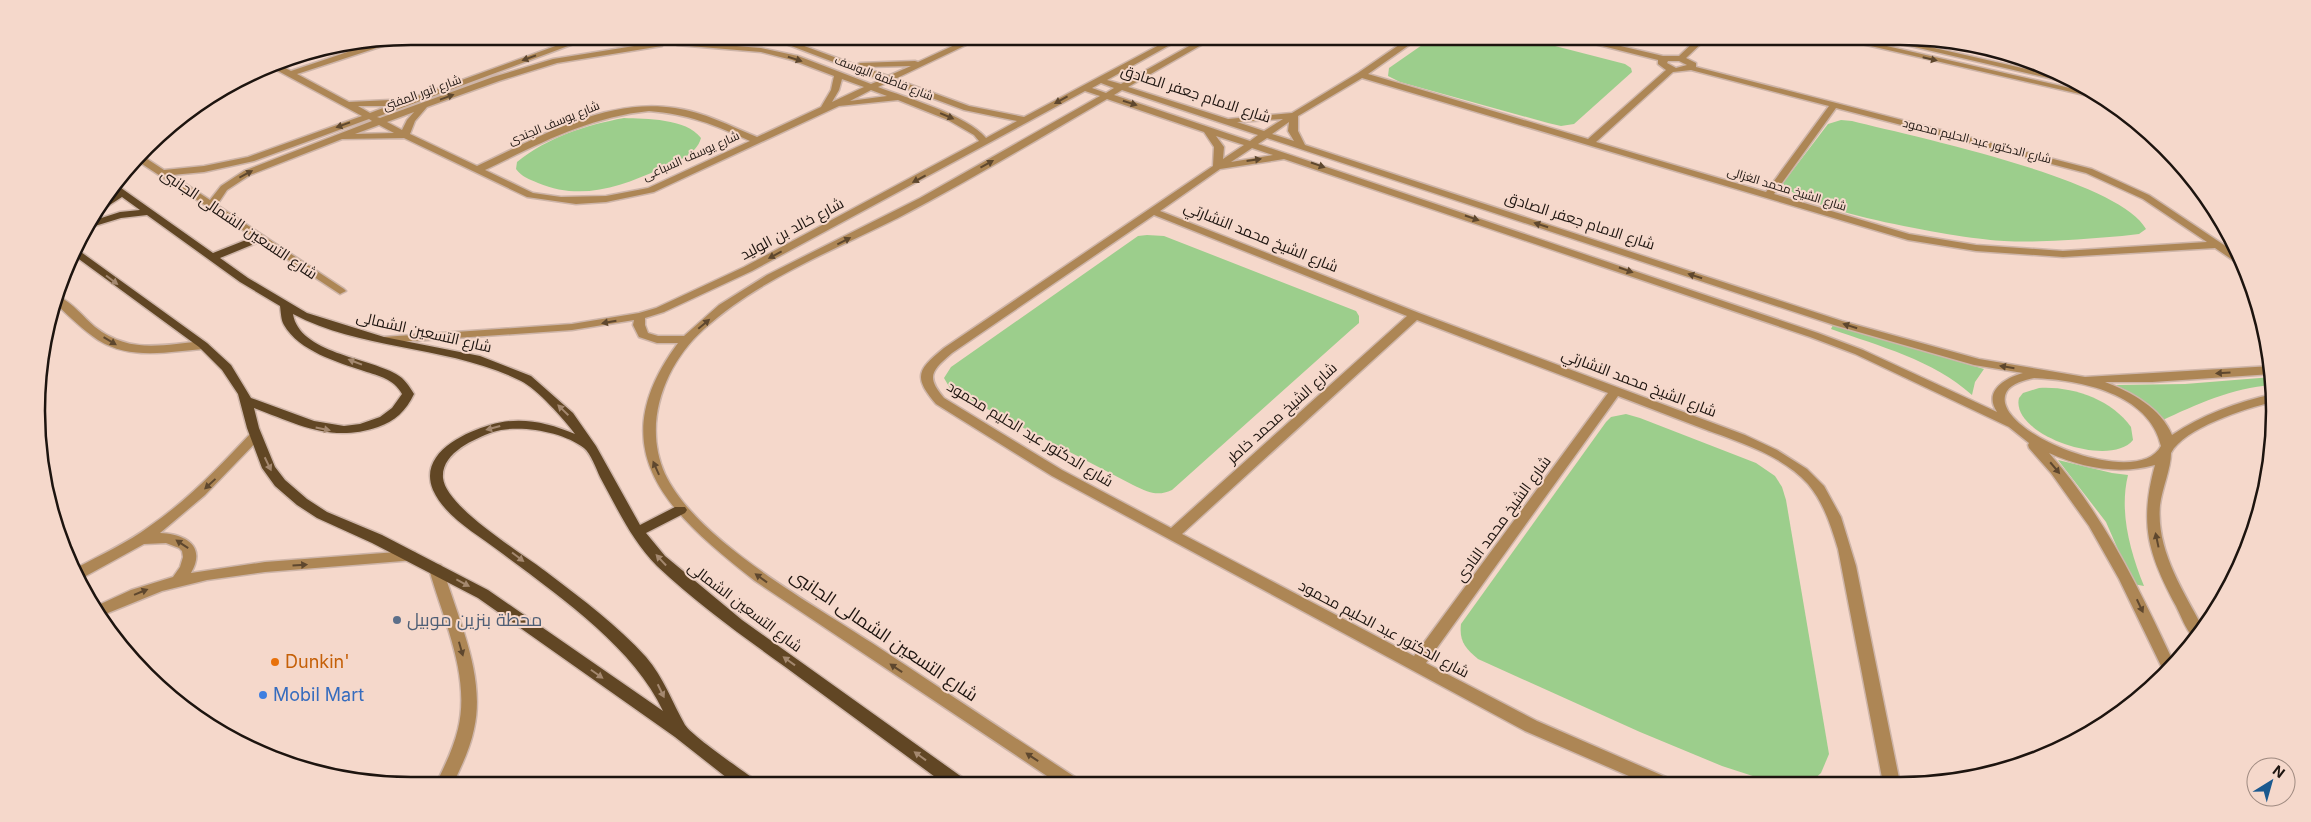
<svg xmlns="http://www.w3.org/2000/svg" width="2311" height="822" font-family="Inter,Cairo,sans-serif">
  <style>
    .green { fill: #9cce8c }
    .lines { fill: none; stroke-linecap: round; stroke-linejoin: round }
    .minor-casing { stroke: #ceb5a9; stroke-width: 3 }
    .major-casing { stroke: #ceb5a9; stroke-width: 3 }
    .minor { fill: #ad8655; fill-rule: evenodd }
    .major { fill: #614624; fill-rule: evenodd }
    .oneway { fill: #5e472e }
    .oneway2 { fill: #a4886f }
    .service-dot { fill: #5c6f8a; stroke: #f5d8cb; stroke-width: 2 }
    .food-dot { fill: #e8710a; stroke: #f5d8cb; stroke-width: 2 }
    .shop-dot { fill: #3f7fe0; stroke: #f5d8cb; stroke-width: 2 }
    .labels { text-anchor: middle; stroke-width: 4; stroke-linejoin: round; paint-order: stroke }
    .far-street-label { font-size: 12px; fill: #1d140f; stroke: #f5d8cb }
    .street-label { font-size: 15px; fill: #1d140f; stroke: #f5d8cb }
    .near-service-label { font-size: 18px; fill: #4e5e75; stroke: #f5d8cb; text-anchor: start }
    .near-street-label { font-size: 18px; fill: #1d140f; stroke: #f5d8cb }
    .near-food-label { font-size: 18px; fill: #c56008; stroke: #f5d8cb; text-anchor: start }
    .near-shop-label { font-size: 18px; fill: #366cbe; stroke: #f5d8cb; text-anchor: start }
    .rim { fill: none; stroke: #1d140f; stroke-width: 2.5 }
  </style>
  <rect width="100%" height="100%" fill="#f5d8cb"/>
  <g class="green">
    <path d="M1435 36H1516L1625 64 1631 68 1632 72 1574 124 1561 126 1548 123 1400 82 1388 76 1389 68Z"/>
    <path d="M624 118C646 119 686 118 701 138 696 156 676 161 660 169 620 187 581 201 538 183 529 179 522 177 516 169L517 162C548 137 586 125 624 118Z"/>
    <path d="M1841 120 1852 121C1911 136 2119 179 2146 229L2139 234 2122 236C2083 239 2043 243 2004 241 1969 240 1796 211 1783 183L1828 124Z"/>
    <path d="M1147 235 1164 236 1356 311 1359 316V323L1352 329 1172 490C1157 497 1148 492 1133 485L951 390 944 378 951 367 1138 236Z"/>
    <path d="M1833 325 1984 369 1975 382 1972 395C1933 360 1879 346 1831 329Z"/>
    <path d="M2272 377V385C2232 388 2197 404 2161 421L2116 385 2185 384Z"/>
    <path d="M2039 388C2072 386 2111 399 2131 427L2133 440C2110 469 2010 435 2019 398L2023 393Z"/>
    <path d="M1626 414 1640 418 1756 463 1775 476 1782 487 1786 500 1829 754 1821 773 1812 781 1780 783 1762 779 1722 766 1640 732 1478 659C1465 648 1459 641 1461 624L1606 422 1611 417Z"/>
    <path d="M2058 460 2112 473 2128 475C2119 512 2130 551 2144 586L2133 584 2106 522Z"/>
  </g>
  <g class="lines">
    <g class="minor-casing">
      <g id="minor">
        <path d="M583 36H595L377 117 380 118 493 77 553 59 659 42H662V46L557 63 499 81 427 107 415 121 410 134 477 166C538 138 605 97 675 108 704 112 730 126 757 137L821 107 831 90 834 76 792 60 761 52 677 45 673 43 674 41 761 48 798 56 871 84 881 80 765 36H777L856 65 860 63 915 61 918 62 974 36H985L895 79 969 106 1024 117 1176 36H1186L1107 80 1121 84 1207 36H1217L1128 87 1228 119 1292 113 1358 73 1412 36H1422L1368 74 1588 139 1666 70 1658 64V60L1563 36H1578L1663 56H1679L1700 36H1709L1686 58 1696 63V67L2092 169 2149 195 2239 255 2243 264 2237 263 2215 248 2063 257 1976 251 1908 240 1362 78 1298 116V131L1305 145 1842 321 1979 359 2085 377 2272 366V374L2152 382H2105C2131 392 2161 408 2172 435 2202 415 2237 402 2273 394V402C2246 408 2184 428 2171 453 2171 469 2162 488 2160 505 2156 549 2182 589 2202 626L2193 637C2186 630 2181 616 2176 606 2148 554 2139 524 2155 465 2119 475 2083 468 2049 453 2103 514 2139 588 2173 661L2164 672 2119 579 2089 526 2051 473 2029 448 2028 445 2029 443 2009 427 1855 354 1810 337 1284 159 1220 169 1160 211 1419 313 1745 435 1777 450 1807 469 1824 486 1841 517 1856 566 1900 783H1883L1838 549C1831 526 1824 503 1808 484 1782 455 1739 442 1704 429 1675 418 1647 407 1618 396L1426 663 1537 721 1668 778 1671 783H1645L1525 731 1052 476 936 404C913 377 917 370 944 348L1213 166 1214 147 1204 132 1107 99C1038 139 969 181 898 218 832 251 759 279 704 329 665 364 642 423 665 474 696 540 811 603 872 643 940 688 1009 734 1078 779L1081 784H1059L755 581C670 514 598 451 678 343H657L639 337 633 325 634 320 572 330 383 343 377 340 383 337 572 324 639 313 656 308 744 267 979 141 974 135 948 120 898 100 839 106 654 192 606 202 576 204 527 197 404 138 342 139 250 175 227 190 217 205 344 289 346 291 340 294 136 160 141 155 164 170 204 166 248 157 362 116 267 65 275 63 291 71 389 38 401 37V40L297 74 349 102 390 100 393 101V105ZM1668 61H1679L1687 65 1676 68 1667 63ZM911 66 888 76 863 67ZM1691 70 1829 106 1766 192 1596 142 1673 72ZM842 79 864 87 832 102 839 90ZM889 82 964 110 1017 121 986 138C967 115 907 98 878 87ZM1101 83 1114 88 1106 93 1092 88ZM871 90 887 96 850 101ZM1122 90 1258 135 1250 141 1114 95ZM1085 91 1100 96 920 198 767 275 719 305 684 336H658L648 333 645 325V318L664 312 752 271ZM391 105 370 113 358 106H390ZM1836 108 2086 173 2143 199 2207 242 2063 251 1976 245 1909 234 1774 194ZM649 111C688 114 715 125 750 141L648 188 606 196 561 197 533 193 485 170C538 144 589 117 649 111ZM414 112 407 120 402 130 387 122ZM369 119 372 121 244 171 221 186 210 200 172 175 204 172 254 161ZM1283 119 1264 131 1237 122ZM1289 122 1288 131 1294 141 1272 134ZM379 125 394 133 355 134ZM1216 136 1244 145 1223 159 1224 147ZM1267 138 1834 325 1974 365 2023 373C2005 378 1983 391 1997 412L1863 350 1818 333 1258 144ZM1252 148 1273 155 1231 162ZM1154 215 1407 316 1171 528 1062 470 944 398C926 377 931 371 952 353ZM1417 320 1608 393 1414 656 1182 534ZM2034 378C2080 380 2149 393 2161 446 2137 492 1984 429 2007 391 2012 383 2025 380 2034 378Z"/>
        <path d="M1827 36H1843L2096 94 2106 100Z"/>
        <path d="M1867 36H1882L2074 80 2083 86Z"/>
        <path d="M59 297C72 302 84 318 95 327 129 354 163 345 203 341L209 345 203 349C168 352 129 360 98 340 83 330 70 317 57 305Z"/>
        <path d="M256 432 262 436 205 495 160 533C184 534 207 545 191 573L265 562 410 551 415 552 417 556 415 560 265 572 207 580 162 591 98 617 94 607 131 590 173 577 180 567 183 557 182 551 179 548 166 543 144 544 84 577 81 578 76 568C101 555 127 543 150 526 188 500 220 466 251 433Z"/>
        <path d="M436 564 441 565 443 569C458 619 486 676 474 729 470 749 461 767 452 786H435C444 767 453 750 458 729 471 676 443 619 429 569L431 565Z"/>
      </g>
    </g>
    <g class="major-casing">
      <path id="major" d="M114 183 213 253 256 236H264V240L220 258 248 278 307 313 384 337 480 356 531 376 573 413 596 446 640 525 675 507H685L687 510 685 513 646 533 665 556 742 620 966 780 968 785H946C892 745 838 706 784 666 741 635 696 603 657 566 632 541 617 508 600 477 596 468 591 454 584 448 562 431 518 424 493 432 474 439 441 453 443 478 446 508 525 555 549 574 582 599 618 626 646 657 664 678 672 702 685 725 693 737 741 769 755 780L758 785H736L675 737 478 598 372 543 317 518 297 505 275 486 262 468 247 428 238 394 222 370 199 347 72 254 74 247 207 343 231 365 251 398 314 421 344 426 360 424 380 417 392 408 402 394C394 379 379 376 364 371 337 362 299 351 284 325 281 320 281 313 280 306L240 282 147 215 121 218 85 229 89 222 120 212 140 210 122 197 102 210 96 211 103 200 115 192 110 188ZM293 314C363 351 449 345 521 381 537 389 564 419 575 434 547 422 519 416 490 425 463 433 418 454 433 490 445 517 477 534 499 551 555 593 634 647 663 711L488 590 382 535 327 512 307 499 285 480 275 467 259 428 254 408C297 424 331 443 378 427 395 421 406 411 414 394 409 386 405 379 396 374 369 358 299 353 293 314Z"/>
    </g>
    <use href="#minor" class="minor"/>
    <use href="#major" class="major"/>
  </g>
  <defs><path id="oneway-solid" d="M-6-.8H1V-3.2L6.5 0L1 3.2V.8H-6Z" transform="scale(1.25)"/></defs>
  <g class="oneway">
    <use href="#oneway-solid" transform="translate(529 58) rotate(160)"/>
    <use href="#oneway-solid" transform="translate(795 59) rotate(18)"/>
    <use href="#oneway-solid" transform="translate(1930 59) rotate(13)"/>
    <use href="#oneway-solid" transform="translate(447 97) rotate(-20)"/>
    <use href="#oneway-solid" transform="translate(1061 100) rotate(151)"/>
    <use href="#oneway-solid" transform="translate(1130 103) rotate(18)"/>
    <use href="#oneway-solid" transform="translate(947 116) rotate(23)"/>
    <use href="#oneway-solid" transform="translate(343 125) rotate(160)"/>
    <use href="#oneway-solid" transform="translate(1254 160) rotate(-8)"/>
    <use href="#oneway-solid" transform="translate(987 164) rotate(-29)"/>
    <use href="#oneway-solid" transform="translate(1318 165) rotate(19)"/>
    <use href="#oneway-solid" transform="translate(246 174) rotate(-28)"/>
    <use href="#oneway-solid" transform="translate(919 179) rotate(152)"/>
    <use href="#oneway-solid" transform="translate(1472 218) rotate(19)"/>
    <use href="#oneway-solid" transform="translate(1541 225) rotate(-162)"/>
    <use href="#oneway-solid" transform="translate(844 241) rotate(-27)"/>
    <use href="#oneway-solid" transform="translate(775 255) rotate(152)"/>
    <use href="#oneway-solid" transform="translate(1626 270) rotate(19)"/>
    <use href="#oneway-solid" transform="translate(1695 276) rotate(-162)"/>
    <use href="#oneway-solid" transform="translate(609 322) rotate(170)"/>
    <use href="#oneway-solid" transform="translate(704 324) rotate(-40)"/>
    <use href="#oneway-solid" transform="translate(1850 326) rotate(-163)"/>
    <use href="#oneway-solid" transform="translate(110 341) rotate(31)"/>
    <use href="#oneway-solid" transform="translate(2007 367) rotate(-171)"/>
    <use href="#oneway-solid" transform="translate(2223 373) rotate(176)"/>
    <use href="#oneway-solid" transform="translate(656 468) rotate(-114)"/>
    <use href="#oneway-solid" transform="translate(2055 468) rotate(50)"/>
    <use href="#oneway-solid" transform="translate(210 484) rotate(137)"/>
    <use href="#oneway-solid" transform="translate(2157 540) rotate(-102)"/>
    <use href="#oneway-solid" transform="translate(182 544) rotate(-146)"/>
    <use href="#oneway-solid" transform="translate(300 565) rotate(-4)"/>
    <use href="#oneway-solid" transform="translate(761 578) rotate(-144)"/>
    <use href="#oneway-solid" transform="translate(141 592) rotate(-22)"/>
    <use href="#oneway-solid" transform="translate(2140 606) rotate(65)"/>
    <use href="#oneway-solid" transform="translate(461 649) rotate(74)"/>
    <use href="#oneway-solid" transform="translate(896 668) rotate(-146)"/>
    <use href="#oneway-solid" transform="translate(1032 757) rotate(-146)"/>
  </g>
  <g class="oneway2">
    <use href="#oneway-solid" transform="translate(112 280) rotate(37)"/>
    <use href="#oneway-solid" transform="translate(355 362) rotate(-159)"/>
    <use href="#oneway-solid" transform="translate(563 410) rotate(-136)"/>
    <use href="#oneway-solid" transform="translate(493 428) rotate(165)"/>
    <use href="#oneway-solid" transform="translate(323 429) rotate(11)"/>
    <use href="#oneway-solid" transform="translate(268 464) rotate(64)"/>
    <use href="#oneway-solid" transform="translate(518 557) rotate(37)"/>
    <use href="#oneway-solid" transform="translate(661 560) rotate(-133)"/>
    <use href="#oneway-solid" transform="translate(463 583) rotate(28)"/>
    <use href="#oneway-solid" transform="translate(789 661) rotate(-144)"/>
    <use href="#oneway-solid" transform="translate(597 674) rotate(35)"/>
    <use href="#oneway-solid" transform="translate(661 691) rotate(64)"/>
    <use href="#oneway-solid" transform="translate(920 756) rotate(-144)"/>
  </g>
  <circle class="service-dot" cx="397" cy="620" r="5"/>
  <circle class="food-dot" cx="275" cy="662" r="5"/>
  <circle class="shop-dot" cx="263" cy="695" r="5"/>
  <g class="labels">
    <g class="far-street-label">
      <text transform="translate(884 78) rotate(21)" y="4">شارع فاطمة اليوسف</text>
      <text transform="translate(422 93) rotate(-20)" y="4">شارع انور المفتى</text>
      <text transform="translate(554 123) rotate(-22)" y="4">شارع يوسف الجندى</text>
      <text transform="translate(1977 141) rotate(14)" y="4">شارع الدكتور عبد الحليم محمود</text>
      <text transform="translate(691 156) rotate(-24)" y="4">شارع يوسف السباعى</text>
      <text transform="translate(1787 189) rotate(17)" y="4">شارع الشيخ محمد الغزالى</text>
    </g>
    <g class="street-label">
      <text transform="translate(1196 94) rotate(18)" y="5">شارع الامام جعفر الصادق</text>
      <text transform="translate(1580 221) rotate(18)" y="5">شارع الامام جعفر الصادق</text>
      <text transform="translate(239 224) rotate(34)" y="5">شارع التسعين الشمالى الجانبى</text>
      <text transform="translate(792 229) rotate(-28)" y="5">شارع خالد بن الوليد</text>
      <text transform="translate(1261 237) rotate(22)" y="5">شارع الشيخ محمد النشارتي</text>
      <text transform="translate(424 332) rotate(13)" y="5">شارع التسعين الشمالى</text>
      <text transform="translate(1639 383) rotate(21)" y="5">شارع الشيخ محمد النشارتي</text>
      <text transform="translate(1282 413) rotate(-42)" y="5">شارع الشيخ محمد خاطر</text>
      <text transform="translate(1030 434) rotate(31)" y="5">شارع الدكتور عبد الحليم محمود</text>
      <text transform="translate(1503 519) rotate(-54)" y="5">شارع الشيخ محمد النادى</text>
      <text transform="translate(745 607) rotate(37)" y="5">شارع التسعين الشمالى</text>
      <text transform="translate(1384 629) rotate(28)" y="5">شارع الدكتور عبد الحليم محمود</text>
    </g>
    <g class="near-service-label">
      <text x="407" y="626">محطة بنزين موبيل</text>
    </g>
    <g class="near-street-label">
      <text transform="translate(884 635) rotate(34)" y="6">شارع التسعين الشمالى الجانبى</text>
    </g>
    <g class="near-food-label">
      <text x="285" y="668">Dunkin'</text>
    </g>
    <g class="near-shop-label">
      <text x="273" y="701">Mobil Mart</text>
    </g>
  </g>
  <path d="M0 0H2311V822H0ZM411 45H1900A366 366 0 0 1 2266 411V411A366 366 0 0 1 1900 777H411A366 366 0 0 1 45 411V411A366 366 0 0 1 411 45Z" fill="#f5d8cb" fill-rule="evenodd"/>
  <path class="rim" d="M411 45H1900A366 366 0 0 1 2266 411V411A366 366 0 0 1 1900 777H411A366 366 0 0 1 45 411V411A366 366 0 0 1 411 45Z"/>
  <g transform="translate(2271 782) rotate(37)"><circle r="24" fill="#f5d8cb" stroke="#9f8a80"/>
  <path d="M0-4L9 19L0 12L-9 19Z" fill="#1b598f"/>
  <text y="-8" font-size="14" font-weight="bold" text-anchor="middle" fill="#1d140f">N</text>
  </g>
</svg>
